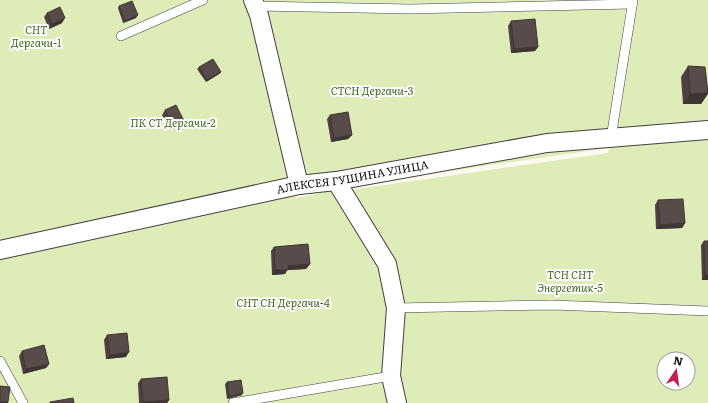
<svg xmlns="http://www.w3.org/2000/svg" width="708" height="403" font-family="Literata,serif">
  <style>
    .green { fill: #deecb7; fill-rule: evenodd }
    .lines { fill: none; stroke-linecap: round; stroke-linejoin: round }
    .lane-casing { stroke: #414141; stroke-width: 10 }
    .street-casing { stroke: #414141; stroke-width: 20 }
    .lane { stroke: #fff; stroke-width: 9 }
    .street { stroke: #fff; stroke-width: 18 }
    .wall { fill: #4c4140 }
    .shaded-wall { fill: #3e3534 }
    .building { fill: #584c4a; stroke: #3e3534 }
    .labels { text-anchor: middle; stroke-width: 4; stroke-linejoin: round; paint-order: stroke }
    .park-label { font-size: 11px; font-style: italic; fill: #3d6a1b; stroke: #fff }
    .street-label { font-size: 11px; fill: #0e0e0e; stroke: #fff }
  </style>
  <rect width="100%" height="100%" fill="#fff9f0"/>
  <g class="green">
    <path d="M0 0H248L296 198 330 191 378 266 381 264 336 192 608 153 635 0H708V403H0ZM664 359H688V383H664Z"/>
    <path d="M257 0H627L608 148 303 192Z"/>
  </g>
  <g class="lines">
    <g class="lane-casing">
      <g id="lane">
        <path d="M255 6 410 9 632 4"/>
        <path d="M121 36 203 0"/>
        <path d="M611 138 633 0"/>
        <path d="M396 308 553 305 708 311"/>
        <path d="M0 361 23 403"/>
        <path d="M233 403 391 376"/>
      </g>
    </g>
    <g class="street-casing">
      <g id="street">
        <path d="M253 0 259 15 299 185"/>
        <path d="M336 181 387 264 396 308 391 376 397 403"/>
        <path id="s1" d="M0 250 299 185 336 181 547 143 708 130"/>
      </g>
    </g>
    <use href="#lane" class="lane"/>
    <use href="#street" class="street"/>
  </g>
  <g class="wall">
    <path d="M119 6 136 18 123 23 118 8Z"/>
    <path d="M47 13 62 23 49 29 44 17Z"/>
    <path d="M511 21 538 47 535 51 511 53 508 26Z"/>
    <path d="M688 66 708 90V94L701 104H683L681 77Z"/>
    <path d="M199 67 221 72 219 74 206 82 197 69Z"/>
    <path d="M165 110 184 121 181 125 170 131 162 115Z"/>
    <path d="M330 115 352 135 348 139 331 142 327 119Z"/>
    <path d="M658 200 685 223 682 228 656 229 655 205Z"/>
    <path d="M704 241H708V280H702L701 245Z"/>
    <path d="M274 247 310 264 306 269 287 270 285 274 272 275 271 251Z"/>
    <path d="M107 335 126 357 106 359 104 340Z"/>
    <path d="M22 351 49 364 46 368 23 374 19 356Z"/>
    <path d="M141 379 169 400 167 403H139L138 383Z"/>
    <path d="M227 382 242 395 227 399 225 384Z"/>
  </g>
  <g class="shaded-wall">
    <path d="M138 15 136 18 123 23 125 21Z"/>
    <path d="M65 18 62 23 49 29 52 24Z"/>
    <path d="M538 47 535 51 511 53 514 49Z"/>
    <path d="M221 72 219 74 206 82 207 80Z"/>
    <path d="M708 93 701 104H683L690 94Z"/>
    <path d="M184 121 181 125 170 131 173 126Z"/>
    <path d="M352 135 348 139 331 142 334 138Z"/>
    <path d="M685 223 682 228 656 229 660 225Z"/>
    <path d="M310 264 306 269 287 270 285 274 272 275 275 270 288 266Z"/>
    <path d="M705 275H708V280H702Z"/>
    <path d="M129 352 126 357 106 359 110 355Z"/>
    <path d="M49 364 46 368 23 374 26 369Z"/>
    <path d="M243 393 242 395 227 399 229 397Z"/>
    <path d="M169 400 167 403H142L143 402Z"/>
    <rect x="0" y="402" width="8" height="1"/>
  </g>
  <g class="building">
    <path d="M132 1 138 15 125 21 119 6Z"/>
    <path d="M60 7 65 18 52 24 47 13Z"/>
    <path d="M535 19 538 47 514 49 511 21Z"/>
    <path d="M213 59 221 72 207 80 199 67Z"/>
    <path d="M688 66 705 67 708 93 690 94Z"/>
    <path d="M176 105 184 121 173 126 165 110Z"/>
    <path d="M348 112 352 135 334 138 330 115Z"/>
    <path d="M683 199 685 223 660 225 658 200Z"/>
    <path d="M704 241H708V275H705Z"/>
    <path d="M308 244 310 264 288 266V270H275L274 247Z"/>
    <path d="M127 333 129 352 110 355 107 335Z"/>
    <path d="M44 345 49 364 26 369 22 351Z"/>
    <path d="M167 377 169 400 143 402 141 379Z"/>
    <path d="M241 380 243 393 229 397 227 382Z"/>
    <path d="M0 386 10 387 8 402H0Z"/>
    <path d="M73 398 74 403H50V402Z"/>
  </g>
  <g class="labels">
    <g class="park-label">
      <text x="36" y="34">СНТ<tspan x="36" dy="13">Дергачи-1</tspan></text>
      <text x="372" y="95">СТСН Дергачи-3</text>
      <text x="173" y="127">ПК СТ Дергачи-2</text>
      <text x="570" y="279">ТСН СНТ<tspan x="570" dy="13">Энергетик-5</tspan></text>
      <text x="283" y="307">СНТ СН Дергачи-4</text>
    </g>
    <g class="street-label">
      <text dy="4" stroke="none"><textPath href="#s1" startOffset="360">АЛЕКСЕЯ ГУЩИНА УЛИЦА</textPath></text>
    </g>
  </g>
  <g transform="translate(676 371) rotate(13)"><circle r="19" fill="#ffffff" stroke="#9f9f9f"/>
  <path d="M0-3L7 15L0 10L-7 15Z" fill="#c61f4d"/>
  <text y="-6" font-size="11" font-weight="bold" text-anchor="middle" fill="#0e0e0e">N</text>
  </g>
</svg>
